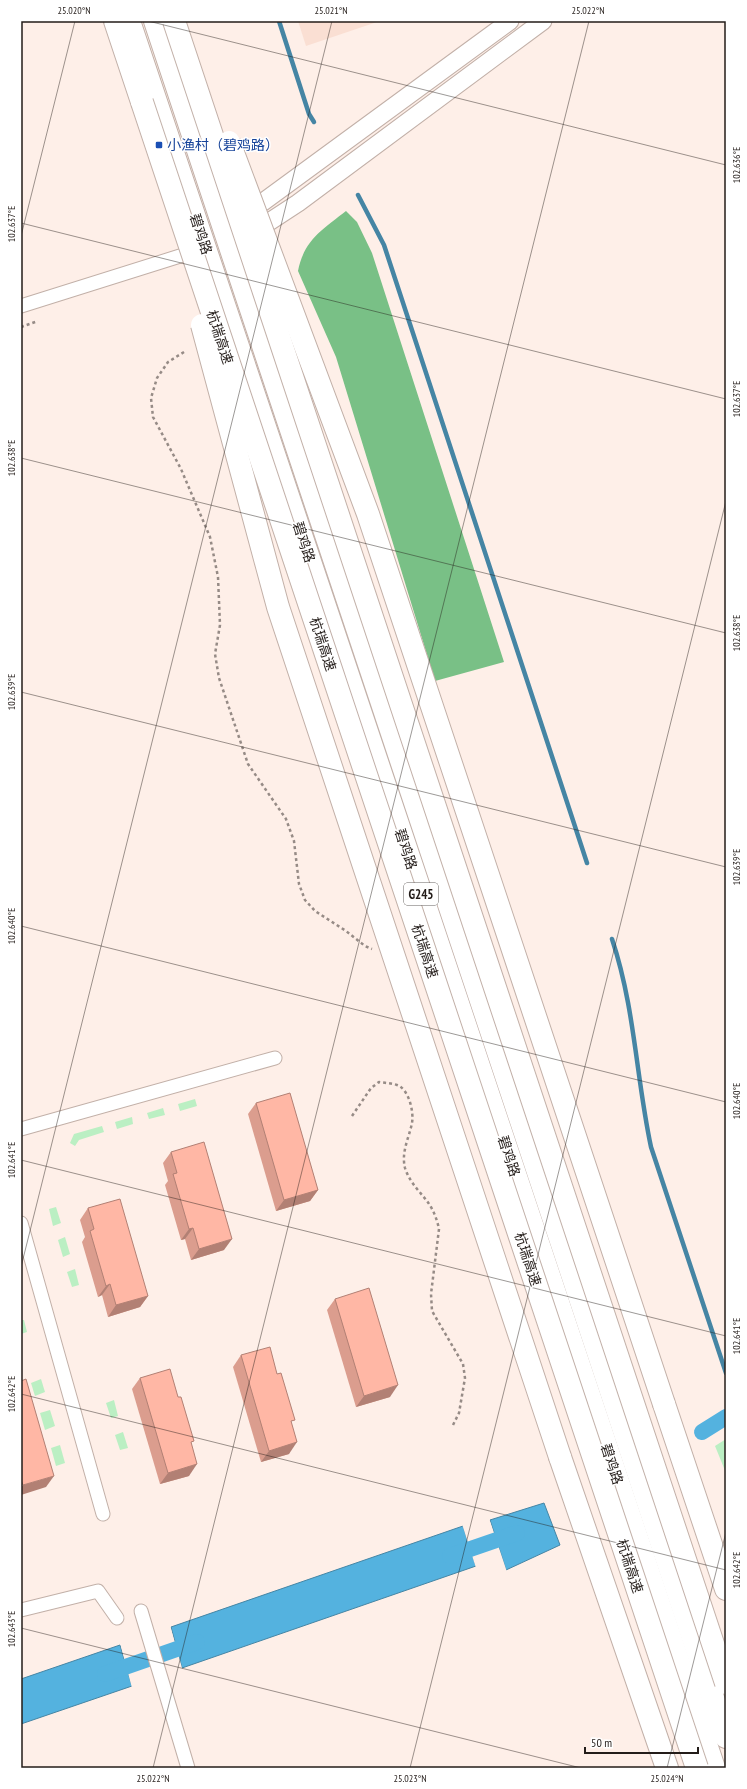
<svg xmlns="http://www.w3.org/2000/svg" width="747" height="1789" font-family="'PT Sans Narrow','Noto Sans SC',sans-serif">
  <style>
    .built { fill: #fadfd3 }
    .green { fill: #bbefc3 }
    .forest { fill: #79c086 }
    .water { fill: #54b2df; stroke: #4585a4 }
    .pier { fill: #feefe8 }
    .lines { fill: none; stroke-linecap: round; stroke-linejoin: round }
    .stream { stroke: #4585a4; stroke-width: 4.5 }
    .canal { stroke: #54b2df; stroke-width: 16 }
    .minor-casing { stroke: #c2b0a8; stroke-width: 15 }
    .tertiary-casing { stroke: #c2b0a8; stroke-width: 19 }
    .trunk-casing { stroke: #c2b0a8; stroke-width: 24 }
    .motorway-casing { stroke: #c2b0a8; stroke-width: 24 }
    .path { stroke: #968b86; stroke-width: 2.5; stroke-dasharray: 3 3; stroke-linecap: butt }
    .minor { stroke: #fff; stroke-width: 13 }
    .tertiary { stroke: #fff; stroke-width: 17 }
    .trunk { stroke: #fff; stroke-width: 22 }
    .motorway { stroke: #fff; stroke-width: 22 }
    .motorway-bridge-casing { stroke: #c2b0a8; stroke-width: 24; stroke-linecap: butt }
    .motorway-bridge { stroke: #fff; stroke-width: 22 }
    .wall { fill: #db9d8e }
    .shaded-wall { fill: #b28074 }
    .building { fill: #ffb7a5; stroke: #b28074 }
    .ticks { fill: none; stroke: #231c19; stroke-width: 1; stroke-opacity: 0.45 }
    .transit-dot { fill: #1a4fb4; stroke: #fff; stroke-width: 1.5 }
    .labels { text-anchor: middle; stroke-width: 3; stroke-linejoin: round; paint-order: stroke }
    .shield { fill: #fff; stroke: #65605e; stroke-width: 1 }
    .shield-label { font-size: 13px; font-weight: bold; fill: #231c19 }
    .transit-label { font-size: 14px; fill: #164399; stroke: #fff; text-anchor: start }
    .street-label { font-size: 14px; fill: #231c19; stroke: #fff }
    .neatline { fill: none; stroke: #231c19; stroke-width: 1.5 }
    .ticks-label { font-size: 10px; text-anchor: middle; fill: #231c19 }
  </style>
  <rect width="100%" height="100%" fill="#feefe8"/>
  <path class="built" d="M298 21H380L306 46Z"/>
  <g class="green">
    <path d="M195 1099 197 1106 180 1111 178 1104Z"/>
    <path d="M163 1108 165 1115 149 1119 147 1113Z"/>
    <path d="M132 1117 133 1124 117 1129 115 1122Z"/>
    <path d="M102 1126 104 1132 79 1140 75 1146 70 1143 74 1134Z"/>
    <path d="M56 1207 61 1223 53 1226 49 1209Z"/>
    <path d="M65 1237 70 1254 63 1257 58 1240Z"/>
    <path d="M75 1269 79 1285 72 1287 67 1272Z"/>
    <path d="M21 1320H24L27 1332 21 1334Z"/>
    <path d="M41 1379 45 1392 35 1396 31 1383Z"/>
    <path d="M114 1400 118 1416 111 1418 106 1403Z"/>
    <path d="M50 1410 55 1426 45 1430 40 1413Z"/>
    <path d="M123 1432 128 1448 120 1450 115 1435Z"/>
    <path d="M726 1439V1473L715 1446Z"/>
    <path d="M60 1445 65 1463 56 1466 51 1448Z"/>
  </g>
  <path class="forest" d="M346 211 357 222 372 253 504 662 435 681 336 357 298 271C304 240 323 229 346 211Z"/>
  <g class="water">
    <path d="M544 1503 560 1545 506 1570 490 1520Z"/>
    <path d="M463 1526 476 1566 182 1668 171 1627Z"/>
    <path d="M120 1645 132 1686 21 1724V1679Z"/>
  </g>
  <g class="pier">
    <path d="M489 1518 507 1572 505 1571 488 1521Z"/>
    <path d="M462 1524 464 1525 478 1566 476 1568Z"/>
    <path d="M170 1625 182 1668 183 1670 180 1669 169 1628Z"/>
    <path d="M120 1643 122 1645 134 1686 132 1688Z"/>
  </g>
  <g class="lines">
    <g class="stream">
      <path d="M279 21 309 114 314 122"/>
      <path d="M358 195 384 245 587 863"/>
      <path d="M612 939C635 1008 636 1077 651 1147L726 1373"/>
    </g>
    <g class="canal">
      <path d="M702 1432 726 1417"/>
      <path d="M450 1556 517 1533"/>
      <path d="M105 1674 197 1642"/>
    </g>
    <g class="minor-casing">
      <g id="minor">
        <path d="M21 306 199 250"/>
        <path d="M21 1129 275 1058"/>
        <path d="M21 1223 103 1514"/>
        <path d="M21 1610 98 1591 117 1618"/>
        <path d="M141 1611 188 1768"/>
      </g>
    </g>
    <g class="tertiary-casing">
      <g id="tertiary">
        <path d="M241 209 263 202 510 21"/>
        <path d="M248 228 269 222 298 203 543 21"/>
      </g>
    </g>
    <g class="trunk-casing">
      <g id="trunk">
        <path d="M129 21 714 1768"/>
        <path d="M155 21 726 1737"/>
      </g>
    </g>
    <g class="motorway-casing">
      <g id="motorway">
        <path d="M115 21 142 102"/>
        <path d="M664 1404 726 1589"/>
        <path d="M560 1457 667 1768"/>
      </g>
    </g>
    <g class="path">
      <path d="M21 327 38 321"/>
      <path d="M184 352 168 362 157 378 151 398 153 417 181 469 210 537 218 577 220 625 215 654 219 678 248 764 286 819 294 841 299 884 305 900 315 911 346 931 365 946 372 949"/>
      <path d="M352 1116 371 1088 379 1082C385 1083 391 1083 397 1085 409 1089 414 1112 412 1123 409 1138 401 1152 405 1168 409 1181 419 1191 427 1201 433 1209 437 1219 439 1229L431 1294 432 1311 463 1364 465 1378 459 1413 453 1425"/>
    </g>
    <use href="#minor" class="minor"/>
    <use href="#tertiary" class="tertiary"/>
    <use href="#trunk" class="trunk"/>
    <use href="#motorway" class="motorway"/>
    <g class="motorway-bridge-casing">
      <g id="motorway-bridge">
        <path d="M174 21 726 1683"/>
        <path d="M142 102 697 1768"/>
        <path d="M229 142 368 514 664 1404"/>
        <path d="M202 325 278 607 560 1457"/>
      </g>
    </g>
    <use href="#motorway-bridge" class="motorway-bridge"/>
  </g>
  <g class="wall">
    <path d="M256 1103 318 1190 310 1201 276 1211 248 1114Z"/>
    <path d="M171 1152 224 1250 191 1260 185 1239 181 1240 165 1185 168 1181 163 1163Z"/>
    <path d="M88 1208 148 1296 140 1307 108 1317 102 1295 98 1297 82 1242 85 1237 80 1220Z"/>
    <path d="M335 1299 390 1397 356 1407 327 1310Z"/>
    <path d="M241 1355 292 1425 289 1454 261 1462 233 1367Z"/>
    <path d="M140 1378 191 1444 189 1476 160 1484 132 1389Z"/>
  </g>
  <g class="shaded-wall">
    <path d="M318 1190 310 1201 276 1211 284 1200Z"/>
    <path d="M193 1228 185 1239 181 1240 189 1229Z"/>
    <path d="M232 1239 224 1250 191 1260 199 1249Z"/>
    <path d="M110 1284 102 1295 98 1297 106 1286Z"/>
    <path d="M148 1296 140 1307 108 1317 116 1305Z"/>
    <path d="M398 1385 390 1397 356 1407 364 1396Z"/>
    <path d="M297 1442 289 1454 261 1462 269 1451Z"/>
    <path d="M197 1464 189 1476 160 1484 168 1473Z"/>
    <path d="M54 1476 46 1487 21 1495V1488L23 1485Z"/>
  </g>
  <g class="building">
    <path d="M290 1093 318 1190 284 1200 256 1103Z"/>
    <path d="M204 1142 232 1239 199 1249 193 1228 189 1229 173 1174 177 1173 171 1152Z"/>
    <path d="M120 1199 148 1296 116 1305 110 1284 106 1286 90 1231 94 1229 88 1208Z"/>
    <path d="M369 1288 398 1385 364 1396 335 1299Z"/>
    <path d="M270 1347 277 1374 281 1373 295 1420 291 1421 297 1442 269 1451 241 1355Z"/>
    <path d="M170 1369 178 1397H181L194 1441 191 1442 197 1464 168 1473 140 1378Z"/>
    <path d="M26 1379 54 1476 23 1485 21 1480V1381Z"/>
  </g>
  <path class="ticks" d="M148 21 726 165M21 223 726 399M21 236 75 21M21 458 726 633M21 692 726 867M21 926 726 1102M21 1160 726 1336M21 1267 332 21M21 1394 726 1570M21 1628 581 1768M153 1768 589 21M410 1768 726 501M667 1768 726 1532"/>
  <rect class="transit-dot" x="155" y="141" width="8" height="8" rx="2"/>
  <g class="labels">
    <rect class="shield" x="404" y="883" width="34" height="22" rx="3"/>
    <g class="shield-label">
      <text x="421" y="899">G245</text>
    </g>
    <g class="transit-label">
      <text x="167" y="150">小渔村（碧鸡路）</text>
    </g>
    <g class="street-label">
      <text transform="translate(201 234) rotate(72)" y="5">碧鸡路</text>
      <text transform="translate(220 337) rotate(72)" y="5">杭瑞高速</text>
      <text transform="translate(304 542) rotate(72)" y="5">碧鸡路</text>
      <text transform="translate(323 644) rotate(72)" y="5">杭瑞高速</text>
      <text transform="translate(406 849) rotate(72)" y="5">碧鸡路</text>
      <text transform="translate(425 951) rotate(72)" y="5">杭瑞高速</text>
      <text transform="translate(509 1156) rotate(72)" y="5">碧鸡路</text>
      <text transform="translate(528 1259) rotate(72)" y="5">杭瑞高速</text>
      <text transform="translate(612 1464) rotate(72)" y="5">碧鸡路</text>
      <text transform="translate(630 1566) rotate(72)" y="5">杭瑞高速</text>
    </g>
  </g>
  <rect width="747" height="1789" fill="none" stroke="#ffffff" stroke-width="44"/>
  <path d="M585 1747v6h113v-6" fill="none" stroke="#231c19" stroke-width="2"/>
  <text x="591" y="1747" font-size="12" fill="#231c19" stroke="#ffffff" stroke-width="3" paint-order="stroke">50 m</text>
  <rect x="22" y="22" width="703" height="1745" class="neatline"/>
  <g class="ticks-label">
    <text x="74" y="14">25.020°N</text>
    <text x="331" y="14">25.021°N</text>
    <text x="588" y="14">25.022°N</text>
    <text transform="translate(736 165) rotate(-90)" y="4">102.636°E</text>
    <text transform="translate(11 224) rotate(-90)" y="4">102.637°E</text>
    <text transform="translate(736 399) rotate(-90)" y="4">102.637°E</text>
    <text transform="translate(11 458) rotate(-90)" y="4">102.638°E</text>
    <text transform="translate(736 633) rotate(-90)" y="4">102.638°E</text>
    <text transform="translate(11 692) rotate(-90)" y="4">102.639°E</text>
    <text transform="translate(736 867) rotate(-90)" y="4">102.639°E</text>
    <text transform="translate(11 926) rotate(-90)" y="4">102.640°E</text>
    <text transform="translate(736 1101) rotate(-90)" y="4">102.640°E</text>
    <text transform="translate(11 1160) rotate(-90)" y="4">102.641°E</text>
    <text transform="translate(736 1336) rotate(-90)" y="4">102.641°E</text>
    <text transform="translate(11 1394) rotate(-90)" y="4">102.642°E</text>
    <text transform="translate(736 1570) rotate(-90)" y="4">102.642°E</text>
    <text transform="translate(11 1629) rotate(-90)" y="4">102.643°E</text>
    <text x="153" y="1782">25.022°N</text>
    <text x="410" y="1782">25.023°N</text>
    <text x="667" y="1782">25.024°N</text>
  </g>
</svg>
